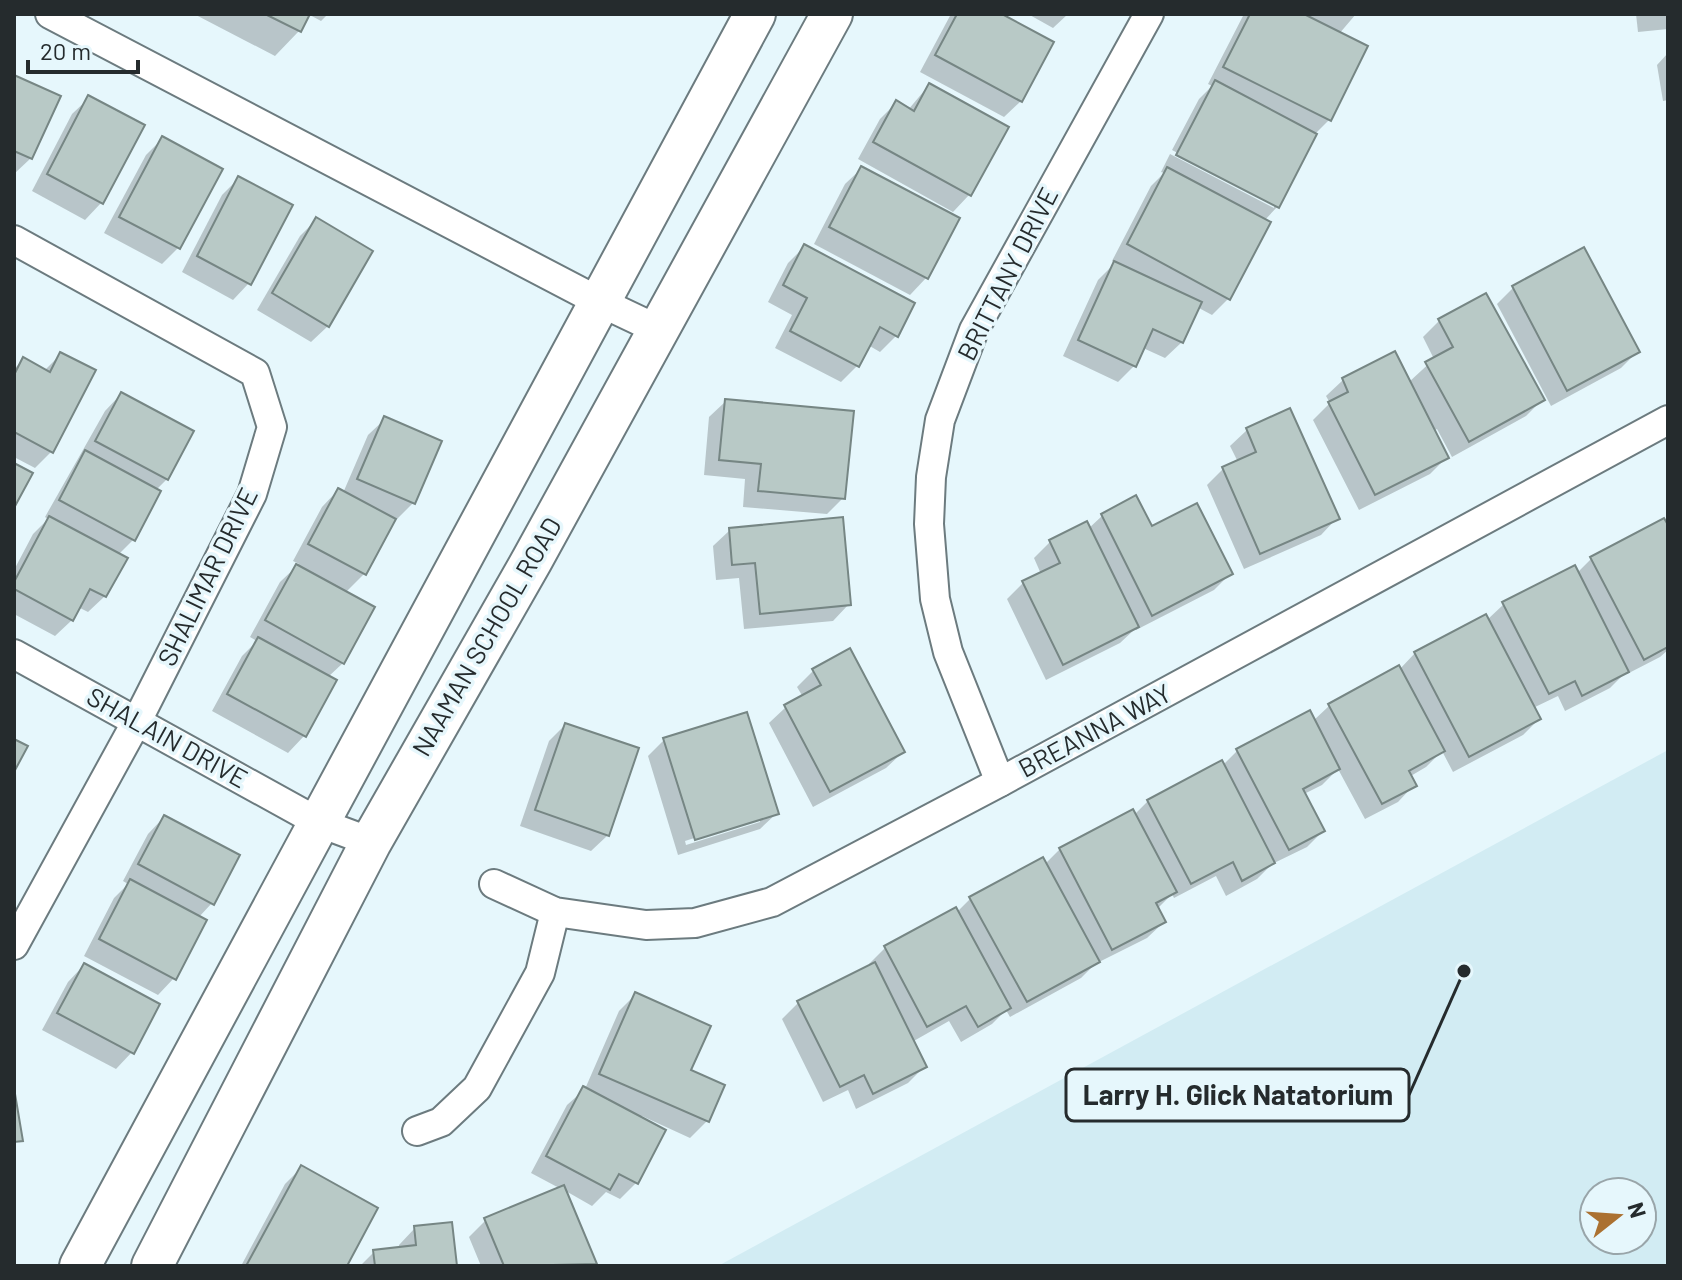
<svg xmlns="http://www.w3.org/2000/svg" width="1682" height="1280" font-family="Barlow,sans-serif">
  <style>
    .built { fill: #d2ecf3; fill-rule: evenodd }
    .shadow { fill: #0003; fill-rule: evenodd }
    .building { fill: #b8c9c6; stroke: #768684; stroke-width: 2 }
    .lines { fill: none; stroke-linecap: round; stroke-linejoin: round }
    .minor-casing { stroke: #6c7b7f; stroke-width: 32 }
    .secondary-casing { stroke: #6c7b7f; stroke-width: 44 }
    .minor { stroke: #fff; stroke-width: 28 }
    .secondary { stroke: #fff; stroke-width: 40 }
    .labels { text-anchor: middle; stroke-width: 7; stroke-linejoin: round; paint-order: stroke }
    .street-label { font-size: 26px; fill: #252b2d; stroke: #e6f7fc }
    .leader { fill: none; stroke: #252b2d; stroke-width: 3 }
    .callout-dot { fill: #252b2d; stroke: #e6f7fc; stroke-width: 3 }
    .callout { fill: #e6f7fc; stroke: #252b2d; stroke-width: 3 }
    .callout-label { font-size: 28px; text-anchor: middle; font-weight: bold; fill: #252b2d }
  </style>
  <rect width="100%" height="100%" fill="#e6f7fc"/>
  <path class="built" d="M1668 750V1266H718ZM1594 1192H1642V1240H1594Z"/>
  <g class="shadow">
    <path d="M194 14H328L321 21 308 14 299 31 275 56Z"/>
    <path d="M951 14H998L1021 101 1004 117 920 72Z"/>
    <path d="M1028 14H1068L1053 28Z"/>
    <path d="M1244 14H1356L1339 34 1366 47 1329 120 1313 136 1277 207 1264 221 1229 298 1212 315 1197 307 1182 342 1165 358 1143 348 1134 366 1118 382 1063 356 1098 280 1115 263 1112 261 1151 186 1164 173 1161 172 1170 154 1274 208V204L1172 150 1199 99 1212 86 1208 84Z"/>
    <path d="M1636 14H1668V29L1638 32Z"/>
    <path d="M1668 53V100L1663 101 1657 65Z"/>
    <path d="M14 77 31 158 14 174Z"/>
    <path d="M929 85 1007 128 969 195 953 212 858 159 880 119 896 103 908 110Z"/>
    <path d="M89 98 142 126 101 203 85 220 32 191 72 114Z"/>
    <path d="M162 139 178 248 162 264 104 233 146 155Z"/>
    <path d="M862 168 958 219 926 278 910 295 814 244 845 184Z"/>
    <path d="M239 178 249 283 233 300 182 272 222 195Z"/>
    <path d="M316 220 328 326 311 342 257 310 300 236Z"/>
    <path d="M804 247 897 335 880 352 868 345 857 366 841 382 775 348 792 315 768 302 788 263Z"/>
    <path d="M1584 250 1638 351 1621 368 1551 406 1497 304 1513 288Z"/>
    <path d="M1485 296 1542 400 1526 416 1452 457 1437 429 1433 431 1447 457 1430 474 1359 510 1313 420 1330 403 1326 396 1343 380 1395 353 1409 382 1434 359 1423 337 1439 321Z"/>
    <path d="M60 355 52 451 35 468 14 457V369L23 360 44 371Z"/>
    <path d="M121 394 167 479 156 490 134 539 118 555 105 596 88 612 78 607 72 620 55 636 14 614V570L33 534 48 519 45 517 105 411Z"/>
    <path d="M726 401 843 498 827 514 743 507 745 479 704 475 709 417Z"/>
    <path d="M385 419 413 503 397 519 394 518 364 574 345 593 343 663 328 677 335 681 304 736 288 753 212 711 242 656 257 641 250 637 280 582 299 564 293 561 322 507 338 490 343 493 368 435Z"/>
    <path d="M1247 430 1337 518 1321 535 1244 569 1207 485 1223 469 1238 462 1230 446Z"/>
    <path d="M1102 516 1151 529 1230 574 1214 590 1136 630 1135 629 1120 643 1046 680 1007 599 1023 583 1041 574 1034 558 1050 542 1088 529Z"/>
    <path d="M1668 520V650L1660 657 1627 674 1626 672 1610 688 1565 711 1558 696 1533 708 1539 719 1523 735 1453 772 1442 751 1426 767 1409 777 1414 785 1398 802 1365 819 1338 769 1322 785 1304 794 1323 831 1307 847 1272 864 1257 879 1226 896 1216 876 1174 898 1172 894 1157 909 1164 922 1147 938 1095 964 1081 978 1010 1017 1006 1010 992 1024 961 1042 949 1021 912 1042 924 1067 908 1083 856 1109 848 1090 823 1102 782 1019 798 1003 870 967 869 964 885 948 956 910 957 912 971 898 1045 864 1060 849 1134 815 1148 801 1222 766 1237 751 1313 721 1329 706 1398 668 1399 670 1415 653 1487 620 1504 604 1577 573 1591 559Z"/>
    <path d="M730 530 849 604 833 621 744 629 739 578 716 580 713 546Z"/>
    <path d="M814 670 903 752 886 768 813 807 769 723 786 707 803 697 797 687Z"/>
    <path d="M565 725 608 835 591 851 520 826 549 741Z"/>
    <path d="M664 740 777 813 760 829 678 855 648 756ZM760 817V822L686 845 685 841Z"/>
    <path d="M164 817 212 903 198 918 174 978 158 995 84 956 114 898 128 884 123 881 148 834Z"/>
    <path d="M84 965 132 1052 116 1069 42 1030 68 982Z"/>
    <path d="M635 995 689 1071 722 1086 707 1121 690 1138 642 1116 636 1183 620 1199 606 1192 592 1206 564 1190 595 1264 593 1266H481L469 1237 486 1220 561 1189 531 1173 567 1105 585 1089 619 1011Z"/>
    <path d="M301 1168 345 1266H241L285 1184Z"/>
    <path d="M415 1228 455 1266H360L374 1252 399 1249V1245Z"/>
  </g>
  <g class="building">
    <path d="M265 14H310L301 32Z"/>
    <path d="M957 14H1002L1054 42 1022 102 935 55Z"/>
    <path d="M1250 14H1304L1368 46 1331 121 1223 67Z"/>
    <path d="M14 75 61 96 32 159 14 151Z"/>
    <path d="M1215 80 1317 134 1279 208 1176 155Z"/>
    <path d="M929 83 1009 127 971 196 873 142 896 100 914 111Z"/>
    <path d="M88 95 145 125 103 204 47 174Z"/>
    <path d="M162 136 223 169 180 249 119 217Z"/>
    <path d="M861 166 960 218 928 279 829 227Z"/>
    <path d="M1167 167 1271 222 1230 300 1127 244Z"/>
    <path d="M238 176 293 205 251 285 197 256Z"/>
    <path d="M316 217 373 251 329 327 272 293Z"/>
    <path d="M804 244 915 303 898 337 880 327 859 367 790 331 807 298 783 285Z"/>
    <path d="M1584 247 1640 352 1567 391 1512 286Z"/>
    <path d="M1114 261 1202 302 1183 343 1153 329 1136 367 1078 340Z"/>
    <path d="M1486 293 1545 400 1469 442 1425 362 1453 347 1438 319Z"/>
    <path d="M1395 351 1449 458 1375 495 1328 402 1348 392 1342 378Z"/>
    <path d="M60 352 96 370 53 453 14 432V375L23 357 50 372Z"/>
    <path d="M121 392 194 431 168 480 95 441Z"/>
    <path d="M725 399 854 411 845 499 758 491 761 464 719 460Z"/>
    <path d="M1290 408 1340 519 1260 554 1222 467 1256 452 1246 428Z"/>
    <path d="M384 416 442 441 415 504 357 479Z"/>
    <path d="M85 450 161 491 135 541 59 500Z"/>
    <path d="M14 463 33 473 14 508Z"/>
    <path d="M338 488 396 519 366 575 308 544Z"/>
    <path d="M1136 495 1152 526 1197 503 1233 574 1152 616 1101 514Z"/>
    <path d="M49 516 128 558 106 597 90 589 73 621 14 589V582Z"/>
    <path d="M843 517 851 605 760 614 755 563 732 565 729 528Z"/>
    <path d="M1664 518 1668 525V647L1644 660 1590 557Z"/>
    <path d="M1087 521 1139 627 1063 665 1022 581 1060 563 1049 540Z"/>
    <path d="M296 564 375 607 344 664 265 620Z"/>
    <path d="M1575 565 1629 672 1582 696 1575 681 1549 694 1502 602Z"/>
    <path d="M1486 614 1541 719 1469 757 1414 652Z"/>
    <path d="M258 637 337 680 306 737 227 694Z"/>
    <path d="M850 648 905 752 830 792 784 705 821 685 812 669Z"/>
    <path d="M1399 665 1445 751 1409 771 1417 786 1382 804 1328 704Z"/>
    <path d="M1310 710 1340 769 1303 789 1325 831 1289 850 1236 749Z"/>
    <path d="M747 712 779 814 695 840 663 738Z"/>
    <path d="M565 723 639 748 609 836 535 810Z"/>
    <path d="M14 739 28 746 14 772Z"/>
    <path d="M1222 760 1275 863 1242 881 1233 862 1191 884 1147 800Z"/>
    <path d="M1133 809 1177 892 1156 903 1166 922 1112 950 1059 848Z"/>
    <path d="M164 815 240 855 214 905 138 864Z"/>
    <path d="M1043 857 1100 962 1027 1002 969 897Z"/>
    <path d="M130 879 207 920 176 980 99 939Z"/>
    <path d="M956 907 1011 1008 978 1027 966 1006 927 1027 884 946Z"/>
    <path d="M875 962 927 1067 873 1094 864 1075 840 1087 797 1001Z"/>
    <path d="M84 963 160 1004 134 1054 57 1013Z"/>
    <path d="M635 992 711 1026 691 1070 725 1085 709 1122 599 1074Z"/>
    <path d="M583 1086 666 1130 638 1184 619 1174 610 1190 546 1156Z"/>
    <path d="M14 1088 23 1141 14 1142Z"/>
    <path d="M301 1165 378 1208 347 1266H246Z"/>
    <path d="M564 1185 597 1264 504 1266 484 1218Z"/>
    <path d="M452 1222 457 1266H375L373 1250 416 1245 414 1226Z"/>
  </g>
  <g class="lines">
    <g class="minor-casing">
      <g id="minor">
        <path d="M50 14 600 302 659 330"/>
        <path d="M14 240 255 373 272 427 252 494 137 721 14 945"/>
        <path d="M14 654 320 823 371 842"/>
        <path d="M1000 782 948 652 935 599 929 524 931 477 940 420 974 330 1149 14"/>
        <path d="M494 884 555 912 646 925 695 923 772 902 1000 782 1668 420"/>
        <path d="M417 1131 441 1122 477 1088 540 973 555 912"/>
      </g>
    </g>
    <g class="secondary-casing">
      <g id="secondary">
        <path d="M80 1266 755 14"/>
        <path d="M152 1266 371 842 532 560 832 14"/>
      </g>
    </g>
    <use href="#minor" class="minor"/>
    <use href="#secondary" class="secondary"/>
  </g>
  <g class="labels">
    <g class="street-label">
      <text transform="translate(1008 274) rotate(-63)" y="9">BRITTANY DRIVE</text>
      <text transform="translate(208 577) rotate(-64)" y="9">SHALIMAR DRIVE</text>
      <text transform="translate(487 637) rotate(-60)" y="9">NAAMAN SCHOOL ROAD</text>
      <text transform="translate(1095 731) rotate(-28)" y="9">BREANNA WAY</text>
      <text transform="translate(167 738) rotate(29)" y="9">SHALAIN DRIVE</text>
    </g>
  </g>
  <path class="leader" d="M1464 971L1409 1095"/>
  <circle class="callout-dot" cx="1464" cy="971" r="8"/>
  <rect class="callout" x="1066" y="1069" width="343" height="52" rx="8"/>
  <g class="callout-label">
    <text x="1238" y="1105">Larry H. Glick Natatorium</text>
  </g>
  <rect width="1682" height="1280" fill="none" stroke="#252b2d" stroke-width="32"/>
  <g transform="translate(1618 1216) rotate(73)"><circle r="38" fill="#e6f7fc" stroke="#99a5a9" stroke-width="2"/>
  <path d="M0-6L14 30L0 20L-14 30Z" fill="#ab7131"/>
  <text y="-12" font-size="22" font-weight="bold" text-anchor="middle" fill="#252b2d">N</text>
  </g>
  <path d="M28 60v12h110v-12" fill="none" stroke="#252b2d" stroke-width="4"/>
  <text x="40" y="60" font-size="24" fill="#252b2d" stroke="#e6f7fc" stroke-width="6" paint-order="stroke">20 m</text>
</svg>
